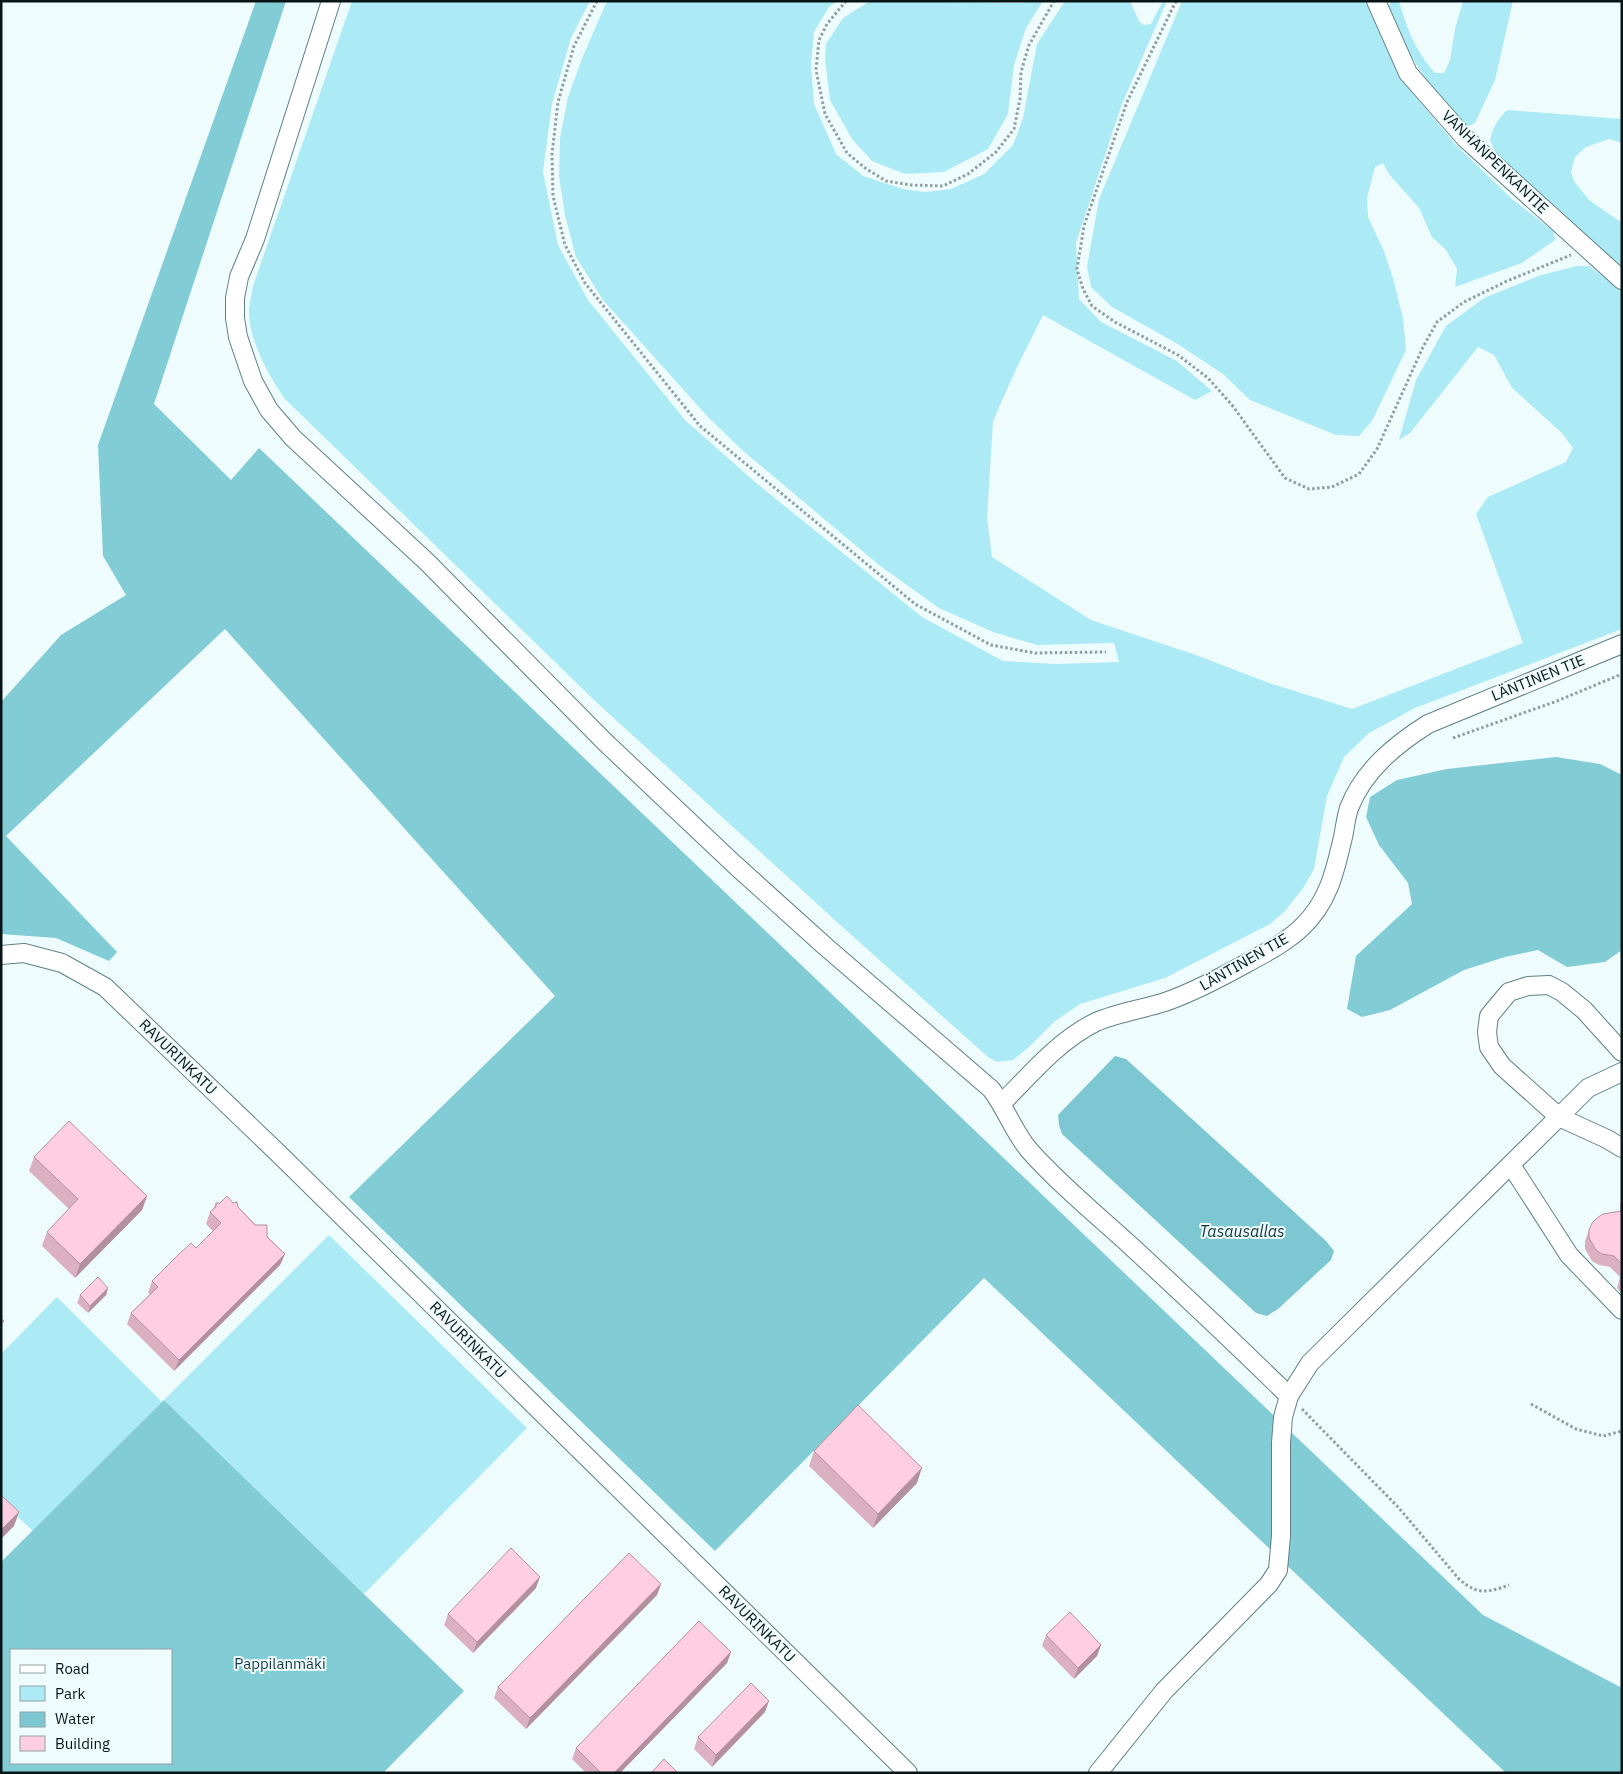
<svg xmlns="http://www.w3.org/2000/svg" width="1623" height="1774" font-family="'IBM Plex Sans',sans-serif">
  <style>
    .green { fill: #acebf5 }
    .forest { fill: #82ccd6; fill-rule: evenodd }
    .water { fill: #7dc7d2 }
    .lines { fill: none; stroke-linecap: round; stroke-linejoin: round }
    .minor-casing { stroke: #608085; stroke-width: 20 }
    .path { stroke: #919e9f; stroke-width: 3; stroke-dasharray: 2.5 2.5; stroke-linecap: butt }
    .minor { stroke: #fff; stroke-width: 18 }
    .wall { fill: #dbb1c1 }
    .shaded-wall { fill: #b2909d }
    .building { fill: #ffcee0; stroke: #b2909d }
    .labels { text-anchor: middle; stroke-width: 4; stroke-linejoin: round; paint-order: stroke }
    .street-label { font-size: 15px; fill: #081516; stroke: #effcfe }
    .park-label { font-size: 15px; fill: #163a3f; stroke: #effcfe }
    .water-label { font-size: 16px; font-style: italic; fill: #0d3337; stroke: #effcfe }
  </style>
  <rect width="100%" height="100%" fill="#effcfe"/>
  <g class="green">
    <path d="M352 1H590L571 38 552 104 543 172 558 245 588 300 685 420 755 482 922 617 1003 661 1056 664 1119 662 1114 643 1037 645 993 632 939 608 879 565 742 450 706 415 603 300 576 257 565 215 559 177 560 138 568 97 583 56 607 1H837L829 7 814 32 811 65 814 104 836 154 863 176 903 189 925 192 951 189 984 174 1013 145 1023 118 1037 44 1065 1H1130L1139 21 1144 25 1151 24 1163 1H1167L1122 104 1076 243 1079 299 1101 322 1177 361 1212 391 1195 400 1043 315 1017 367 993 421 987 518 992 557 1091 620 1196 655 1269 683 1352 709 1523 643 1476 514 1488 497 1566 462 1573 448 1562 433 1512 388 1494 355 1478 347 1410 433 1399 440 1416 380 1446 326 1484 298 1541 275 1577 266H1589L1622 290V629L1415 708 1369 733 1344 757 1327 796 1314 869 1304 887 1284 912 1270 924 1165 978 1080 1004 1054 1022 1030 1046 1013 1060 997 1062 988 1057 838 923 594 700 284 398C268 374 248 339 249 309 250 301 252 293 253 286Z"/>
    <path d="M870 1 1017 3 1043 1 1026 28 1014 65 1008 114 988 149 944 172 905 174 872 161 852 139 830 100 825 59 826 44 843 18Z"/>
    <path d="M1182 1H1368L1382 37 1411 91 1455 144 1512 199 1553 231 1555 240 1522 263 1455 287 1457 269 1446 250 1432 237 1419 208 1389 174 1383 163 1375 167 1367 198 1368 217 1384 251 1393 278 1403 318 1406 350 1372 421 1359 436 1336 435 1250 400 1223 374 1176 343 1112 307 1091 287 1087 267 1099 199Z"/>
    <path d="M1391 1H1399C1408 31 1414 48 1435 73H1444L1450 60 1455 29 1463 1H1513L1495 80 1475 123 1469 126C1457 121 1450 110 1442 100 1420 72 1398 40 1389 5Z"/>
    <path d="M1508 110 1622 119V143L1609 139 1586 147 1575 157 1571 172 1574 181 1589 200 1622 223V267L1496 153 1490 140C1493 128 1498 117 1508 110Z"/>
    <path d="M329 1235 527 1428 364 1594 164 1400Z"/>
    <path d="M57 1297 162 1402 33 1531 1 1501V1354Z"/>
  </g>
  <g class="forest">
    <path d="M256 1H286L154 404 231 480 259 448 1483 1615 1622 1688V1773H1506L984 1278 715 1551 349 1197 555 996 225 629 6 836 117 952 109 961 56 938 1 934V702L61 635 126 595 103 556 98 445Z"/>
    <path d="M1556 757 1600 764 1622 775V950L1605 962 1567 967 1538 950 1505 957 1464 970 1390 1010 1362 1017 1347 1009 1356 956 1412 904 1408 883 1379 845 1366 817 1370 797 1397 780 1447 769Z"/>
    <path d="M164 1400 464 1691 383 1773H1V1562ZM11 1650H171V1763H11Z"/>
  </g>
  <path class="water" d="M1115 1056 1126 1059 1326 1241 1334 1251 1331 1260 1278 1309 1267 1316 1256 1313 1062 1134 1059 1125 1058 1115Z"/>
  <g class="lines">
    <g class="minor-casing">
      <g id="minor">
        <path d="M331 1 255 239 239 277 235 298V318L238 337 253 381 269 410 293 438 427 562 605 742 734 864 826 947 991 1089C1006 1108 1013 1131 1029 1150 1060 1185 1097 1215 1132 1247 1185 1296 1237 1345 1289 1396"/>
        <path d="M1376 1 1408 73 1465 138 1622 280"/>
        <path d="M1 955 24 953 62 963 105 987 280 1155 908 1773"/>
        <path d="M1622 1052 1584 1010 1562 992 1549 985 1528 986 1509 992 1489 1016 1487 1032 1489 1047 1502 1066 1559 1117 1607 1139 1622 1148"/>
        <path d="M1002 1103C1031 1074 1059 1040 1096 1022 1117 1013 1143 1009 1165 1002 1194 992 1220 978 1247 963 1265 953 1285 943 1301 928 1328 903 1335 872 1343 837 1345 828 1346 817 1349 808 1364 770 1395 745 1428 724L1622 644"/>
        <path d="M1511 1165 1569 1255 1622 1310"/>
        <path d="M1098 1773 1164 1691 1269 1584 1278 1570 1281 1536V1443L1283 1417 1289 1396 1310 1363 1588 1088 1622 1072"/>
      </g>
    </g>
    <g class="path">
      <path d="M597 1 574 46 558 102 552 154 553 196 565 245 585 283 700 426 915 604 991 645 1035 653 1106 652"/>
      <path d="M846 1 827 24 819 40 816 70 825 114 847 153 865 168 886 181 911 185 943 186 968 174 996 152 1014 129 1020 99 1021 72 1029 45 1054 1"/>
      <path d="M1176 1 1127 102 1084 226 1077 269 1083 289 1092 306 1115 322 1178 355 1208 378 1232 405 1285 478 1309 489 1332 487 1359 474 1377 449 1423 347 1437 322 1464 302 1507 281 1571 255"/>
      <path d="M1453 738 1557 701 1622 674"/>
      <path d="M1531 1404 1576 1429 1603 1436 1622 1431"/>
      <path d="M1302 1409 1398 1507 1459 1579C1477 1595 1487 1593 1509 1585"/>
    </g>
    <use href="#minor" class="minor"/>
  </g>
  <g class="wall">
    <path d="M34 1157 147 1196 142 1210 75 1278 42 1246 47 1232 69 1209 29 1171Z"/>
    <path d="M1622 1200V1294L1617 1288 1620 1277 1610 1267 1599 1265 1592 1261 1585 1249V1241L1589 1230 1620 1212V1204Z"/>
    <path d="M216 1203 238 1207 285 1254 280 1265 174 1371 127 1324 131 1313 150 1294 148 1293 152 1281 196 1248 213 1231 206 1224 210 1212 213 1209Z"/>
    <path d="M108 1288 106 1295 88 1313 77 1303 80 1295Z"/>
    <path d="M814 1451 917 1483 873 1528 809 1466Z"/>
    <path d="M661 1584 657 1595 526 1729 494 1698 498 1687Z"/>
    <path d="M536 1588 473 1653 444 1625 448 1614Z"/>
    <path d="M1046 1635 1101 1645 1097 1656 1074 1679 1042 1646Z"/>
    <path d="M731 1652 727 1663 620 1773H586L572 1759 576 1748Z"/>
    <path d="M765 1712 712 1767 694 1749 698 1737Z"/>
  </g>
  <g class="shaded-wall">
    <path d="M147 1196 142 1210 75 1278 80 1264Z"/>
    <path d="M285 1254 280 1265 174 1371 179 1360Z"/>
    <path d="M108 1288 106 1295 88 1313 90 1306Z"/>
    <path d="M922 1468 917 1483 873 1528 878 1514Z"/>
    <path d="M19 1512 14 1526 1 1539V1530Z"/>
    <path d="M540 1577 536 1588 473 1653 477 1642Z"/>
    <path d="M661 1584 657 1595 526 1729 530 1718Z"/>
    <path d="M1101 1645 1097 1656 1074 1679 1078 1668Z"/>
    <path d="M731 1652 727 1663 620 1773H614Z"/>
    <path d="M769 1701 765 1712 712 1767 716 1755Z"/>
  </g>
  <g class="building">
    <path d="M69 1121 147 1196 80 1264 47 1232 78 1199 34 1157Z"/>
    <path d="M227 1196 233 1203 237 1202 238 1207 255 1225H267V1237L285 1254 179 1360 131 1313 158 1287 152 1281 178 1255 191 1243 196 1248 221 1223 210 1212 216 1207V1203H220Z"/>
    <path d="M1622 1211V1264L1614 1256 1602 1254 1596 1250 1589 1238V1230L1592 1223 1597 1218 1603 1214Z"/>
    <path d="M98 1277 108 1288 90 1306 80 1295Z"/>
    <path d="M1 1318 4 1321 1 1324Z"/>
    <path d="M858 1405 922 1468 878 1514 814 1451Z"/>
    <path d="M1 1495 19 1512 1 1530Z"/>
    <path d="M511 1548 540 1577 477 1642 448 1614Z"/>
    <path d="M629 1553 661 1584 530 1718 498 1687Z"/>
    <path d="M1070 1612 1101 1645 1078 1668 1046 1635Z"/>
    <path d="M699 1621 731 1652 614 1773H601L576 1748Z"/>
    <path d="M751 1683 769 1701 716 1755 698 1737Z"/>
    <path d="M664 1759 678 1773H651Z"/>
  </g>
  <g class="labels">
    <g class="street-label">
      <text transform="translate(1495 162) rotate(44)" y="5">VANHANPENKANTIE</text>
      <text transform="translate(1538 678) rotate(-22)" y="5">LÄNTINEN TIE</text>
      <text transform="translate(1244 962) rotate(-30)" y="5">LÄNTINEN TIE</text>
      <text transform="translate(178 1057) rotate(44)" y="5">RAVURINKATU</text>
      <text transform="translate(468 1340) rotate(45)" y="5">RAVURINKATU</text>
      <text transform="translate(757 1624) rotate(45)" y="5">RAVURINKATU</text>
    </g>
    <g class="park-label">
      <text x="280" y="1669">Pappilanmäki</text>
    </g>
    <g class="water-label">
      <text x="1242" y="1237">Tasausallas</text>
    </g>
  </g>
  <rect width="1623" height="1774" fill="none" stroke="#081516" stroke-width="5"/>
  <rect x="10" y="1649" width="162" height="115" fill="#effcfe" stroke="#93a0a1"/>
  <rect x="20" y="1665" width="25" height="8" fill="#ffffff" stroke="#93a0a1"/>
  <text x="55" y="1674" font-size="15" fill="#081516">Road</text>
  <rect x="20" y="1686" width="25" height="15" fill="#acebf5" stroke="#93a0a1"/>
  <text x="55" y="1699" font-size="15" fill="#081516">Park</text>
  <rect x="20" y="1712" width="25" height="15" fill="#7dc7d2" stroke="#93a0a1"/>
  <text x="55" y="1724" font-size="15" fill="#081516">Water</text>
  <rect x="20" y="1736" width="25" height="15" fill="#ffcee0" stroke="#93a0a1"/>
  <text x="55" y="1749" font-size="15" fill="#081516">Building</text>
</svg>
